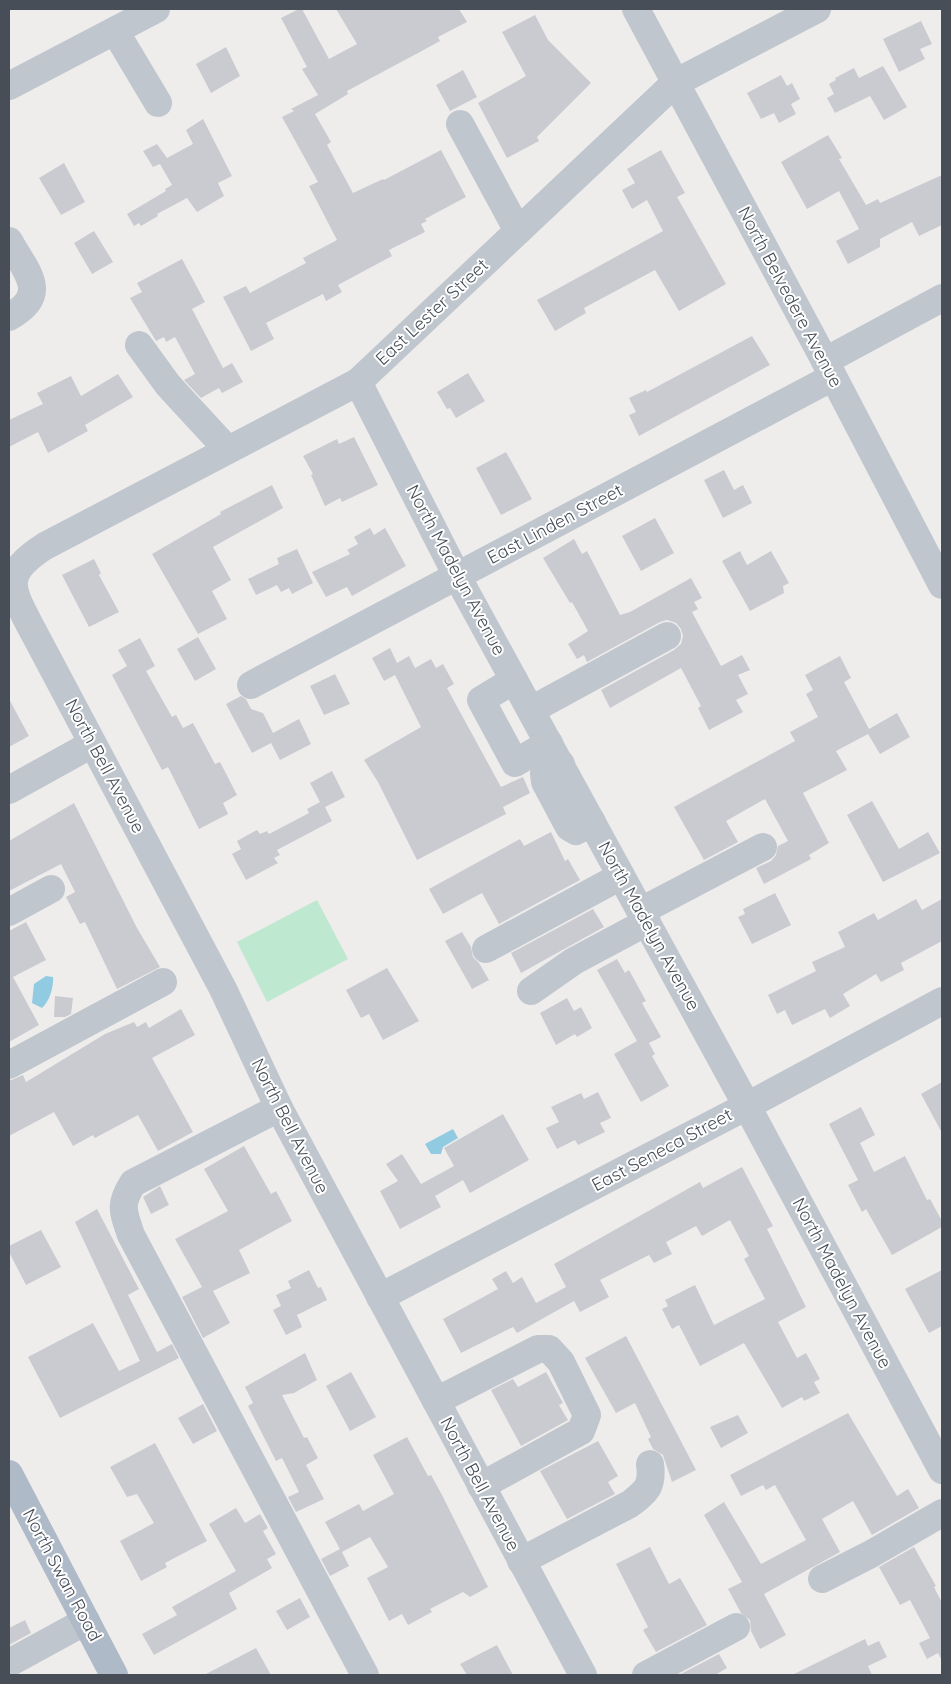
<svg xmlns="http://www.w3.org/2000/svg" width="951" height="1684" font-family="Quicksand,sans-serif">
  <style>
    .green { fill: #bfe8d1 }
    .water { fill: #91cbe1 }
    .building { fill: #cacbd1 }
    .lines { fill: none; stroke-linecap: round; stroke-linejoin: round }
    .minor { stroke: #bfc6cd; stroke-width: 28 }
    .major { stroke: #afbac8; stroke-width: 28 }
    .labels { text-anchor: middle; stroke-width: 4; stroke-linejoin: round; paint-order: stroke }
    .street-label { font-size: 18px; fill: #474e57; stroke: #fff }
  </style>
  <rect width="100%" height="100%" fill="#efedec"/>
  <path class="green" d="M317 900 348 959 267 1002 237 942Z"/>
  <g class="water">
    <path d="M46 976 53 977C54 987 49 1002 42 1008L32 1003 34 984Z"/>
    <path d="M453 1129 458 1138 443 1147 441 1154H431L425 1144Z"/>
  </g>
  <g class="building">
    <path d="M299 9H302L329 59 357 44 336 9H459L467 22 438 37 440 41 418 53 347 91 348 94 315 114 331 142 327 145 353 193 383 179 384 180 441 150 466 197 425 219 427 221 421 224 425 232 389 250 392 256 338 285 342 292 326 301 323 294 266 323 274 339 251 351 223 297 246 286 250 293 306 263 303 258 337 240 309 186 318 182 282 117 294 111 291 109 318 95 302 69 307 67 281 18Z"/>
    <path d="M535 15 548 40 591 83 537 137 539 141 507 158 478 103 526 76 502 32Z"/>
    <path d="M921 21 932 44 920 49 925 59 899 72 883 39Z"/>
    <path d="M226 47 240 76 211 93 196 64Z"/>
    <path d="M883 66 907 107 884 120 870 96 835 113 827 98 834 94 829 84 836 80 835 78 854 68 859 78Z"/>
    <path d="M463 70 477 97 450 111 436 85Z"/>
    <path d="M781 75 787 86 792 83 800 99 791 104 796 114 779 123 774 113 761 119 747 93Z"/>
    <path d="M203 119 232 176 218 183 224 196 197 212 187 198 157 214 158 216 141 226 139 223 134 226 127 214 166 191 165 189 172 185 160 164 153 167 143 151 157 144 167 158 193 144 186 130Z"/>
    <path d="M828 135 842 158 839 159 866 205 878 199 880 203 942 175V225L919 236 912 222 880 239V247L848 264 836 241 859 229 839 191 807 209 781 162Z"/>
    <path d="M661 150 685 193 677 197 726 284 679 311 655 270 584 308 586 313 555 331 537 300 663 231 647 200 632 209 622 190 635 183 627 169Z"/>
    <path d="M64 163 85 202 61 215 39 178Z"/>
    <path d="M94 231 113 262 92 274 74 243Z"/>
    <path d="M182 259 205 302 192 309 223 368 232 363 243 382 222 393 219 388 201 398 184 380 195 374 175 337 166 342 164 337 156 341 130 298 142 292 137 283Z"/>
    <path d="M752 336 770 365 639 436 629 415 636 412 629 398 646 390 647 392Z"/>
    <path d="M468 373 485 401 456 418 450 408 447 409 437 392Z"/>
    <path d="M118 374 133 397 85 425 88 431 48 453 38 432 9 447V420L43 404 37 393 71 376 81 396Z"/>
    <path d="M354 437 378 485 342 502 340 498 325 506 311 475 313 474 303 456 337 439 339 444Z"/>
    <path d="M506 452 532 499 501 515 476 468Z"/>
    <path d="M724 470 734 490 743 485 752 503 723 518 704 480Z"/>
    <path d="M272 485 283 508 213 547 231 580 212 591 227 619 198 634 152 554 221 514 220 512Z"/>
    <path d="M655 518 674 553 641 571 622 536Z"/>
    <path d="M370 528 374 535 385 528 406 566 352 596 347 587 326 597 312 572 350 554 347 550 358 544 354 537Z"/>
    <path d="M574 539 582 554 587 551 620 615 630 612 691 578 702 598 694 602 698 609 692 612 721 666 742 655 750 670 738 675 748 694 736 700 743 712 709 730 698 708 701 706 681 668 610 708 601 690 674 650 681 644 683 636 681 629 676 623 667 620 660 622 587 662 584 655 577 659 568 644 588 631 572 602 570 603 543 558Z"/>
    <path d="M297 549 313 583 292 594 289 588 281 592 277 585 256 595 248 579 279 564 277 558Z"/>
    <path d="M740 551 747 565 771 551 789 583 783 586 784 593 750 611 722 561Z"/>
    <path d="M94 559 101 573 99 575 119 612 89 627 62 575Z"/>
    <path d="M198 637 216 669 195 681 177 649Z"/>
    <path d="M140 638 155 666 146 671 172 717 176 715 183 728 193 723 215 764 220 762 237 795 223 803 228 814 199 829 168 767 162 770 112 675 127 666 118 650Z"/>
    <path d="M390 648 397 663 409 656 415 668 431 659 436 668 443 664 454 684 447 688 501 787 523 777 530 793 503 807 506 814 417 860 378 782 364 760 421 727 395 675 384 681 372 658Z"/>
    <path d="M840 656 851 678 844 682 869 729 897 713 910 737 880 754 868 734 836 751 847 770 803 793 829 843 809 855 811 859 764 884 756 868 771 861 776 855 778 846 788 841 765 799 726 821 738 842 704 860 674 807 795 741 790 732 818 717 806 694 813 690 805 675Z"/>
    <path d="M335 674 350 704 324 715 310 686Z"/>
    <path d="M241 696 246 699 251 709 263 713 273 733 299 719 311 744 280 760 271 743 252 753 226 704Z"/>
    <path d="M9 699 29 736 9 747Z"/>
    <path d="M332 771 345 797 325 807 332 821 277 850 280 855 274 858 278 863 246 880 232 854 241 849 237 841 257 830 260 834 267 831 269 834 309 813 307 809 320 802 310 783Z"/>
    <path d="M872 801 899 849 928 832 940 853 883 882 847 815Z"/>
    <path d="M74 803 137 928 160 967 117 989 85 922 80 924 66 897 75 892 61 864 9 891V841Z"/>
    <path d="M551 832 565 861 568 859 580 880 499 924 482 893 443 914 429 889 520 839 524 846Z"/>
    <path d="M775 893 791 925 752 944 738 917 745 914 743 909Z"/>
    <path d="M916 899 922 910 942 899V941L901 963 904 970 881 982 876 974 843 994 850 1006 830 1018 825 1009 792 1025 785 1010 777 1014 768 995 816 971 812 962 845 947 838 932 874 913 878 920Z"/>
    <path d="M593 909 604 927 521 973 511 953Z"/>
    <path d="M26 922 46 960 13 977 39 1025 9 1042V931Z"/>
    <path d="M462 932 471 947 473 957 479 963 489 980 472 989 445 941Z"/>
    <path d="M617 959 625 973 629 970 646 1001 642 1003 661 1037 649 1043 655 1054 652 1056 669 1086 641 1102 614 1054 637 1041 597 970Z"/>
    <path d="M387 968 419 1021 383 1040 369 1014 361 1018 346 990Z"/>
    <path d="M55 996 73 998 71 1014 65 1017H54Z"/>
    <path d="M567 998 574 1011 581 1007 592 1028 577 1037 575 1034 556 1045 540 1013Z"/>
    <path d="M181 1009 195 1035 152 1058 193 1132 158 1151 138 1115 95 1138 93 1135 73 1146 54 1112 9 1136V1081L23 1075 26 1082 105 1034 134 1022 137 1027 146 1022 149 1028Z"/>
    <path d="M942 1082V1133L921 1094Z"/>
    <path d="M598 1092 611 1118 600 1123 605 1132 578 1145 575 1140 557 1149 546 1128 559 1122 551 1107 581 1093 584 1099Z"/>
    <path d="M861 1107 875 1135 860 1143 874 1172 905 1156 927 1200 930 1199 942 1221V1227L892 1255 866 1209 862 1212 848 1185 858 1180 829 1124Z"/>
    <path d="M503 1114 529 1160 470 1193 463 1180 435 1196 441 1207 400 1229 380 1191 398 1181 386 1164 402 1154 421 1184 454 1166 444 1148Z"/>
    <path d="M244 1146 271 1194 276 1191 292 1221 239 1250 250 1273 213 1291 230 1323 203 1338 182 1297 202 1287 175 1239 228 1211 204 1169Z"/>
    <path d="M742 1167 773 1226 767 1229 806 1307 778 1322 797 1358 806 1353 820 1379 814 1382 820 1393 804 1401 802 1397 782 1408 744 1343 700 1366 679 1325 672 1329 662 1309 668 1306 665 1300 695 1285 714 1325 765 1299 744 1259 749 1256 730 1220 702 1236 696 1226 666 1242 672 1254 654 1263 649 1255 600 1280 609 1297 580 1312 574 1301 517 1333 513 1327 461 1353 443 1319 498 1289 492 1279 506 1271 513 1283 522 1277 536 1303 566 1287 554 1264 700 1182 703 1188Z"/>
    <path d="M160 1186 169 1205 151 1214 143 1197Z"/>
    <path d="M97 1209 139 1289 128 1295 157 1352 172 1344 179 1358 60 1418 28 1357 93 1323 119 1371 140 1361 75 1222Z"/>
    <path d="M41 1230 61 1267 26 1285 9 1252V1246Z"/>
    <path d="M309 1270 318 1288 321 1287 327 1300 297 1315 302 1327 286 1335 273 1310 281 1306 276 1295 291 1288 288 1281Z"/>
    <path d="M942 1270V1326L929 1333 905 1289Z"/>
    <path d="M626 1336 696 1470 672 1482 663 1455 653 1449 648 1439 651 1437 635 1403 616 1413 585 1358Z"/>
    <path d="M305 1353 317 1380 294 1393 282 1395 304 1438 307 1437 318 1458 306 1465 324 1499 296 1512 288 1497 299 1492 282 1458 276 1461 248 1406 253 1403 245 1387Z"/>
    <path d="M351 1372 376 1417 350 1431 326 1386Z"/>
    <path d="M546 1372 563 1403 559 1405 568 1420 521 1446 491 1390 513 1379 518 1387Z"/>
    <path d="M203 1404 217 1431 193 1444 178 1418Z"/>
    <path d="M848 1413 897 1496 908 1489 919 1508 872 1535 853 1501 822 1519 840 1552 764 1594 786 1635 760 1649 751 1631 750 1620 741 1613 728 1589 742 1582 704 1515 724 1502 761 1564 806 1540 775 1485 766 1490 763 1485 741 1496 730 1475Z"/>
    <path d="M738 1415 748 1433 721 1448 710 1427Z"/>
    <path d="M407 1437 428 1476 431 1475 442 1495 488 1587 470 1597 463 1592 430 1609 432 1612 408 1625 402 1614 389 1621 367 1578 388 1567 370 1537 342 1552 349 1566 330 1576 321 1559 340 1549 325 1522 359 1504 363 1511 394 1494 373 1455Z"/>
    <path d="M598 1441 618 1476 608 1482 615 1494 567 1519 540 1471Z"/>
    <path d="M155 1443 207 1541 165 1563 167 1567 141 1581 120 1541 154 1523 137 1494 127 1497 110 1467Z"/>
    <path d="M236 1508 245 1523 260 1514 268 1528 263 1531 276 1554 267 1559 272 1568 229 1593 237 1609 154 1655 142 1634 177 1615 172 1607 236 1571 209 1524Z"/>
    <path d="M650 1547 669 1584 680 1578 707 1625 656 1652 643 1630 648 1627 616 1564Z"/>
    <path d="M914 1547 936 1586 934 1587 942 1603V1661L938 1653 927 1659 919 1643 930 1638 910 1600 900 1605 879 1567Z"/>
    <path d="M300 1598 310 1617 287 1630 276 1611Z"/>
    <path d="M25 1620 31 1633 9 1645V1628Z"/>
    <path d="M865 1639 868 1646 879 1641 887 1657 868 1666 872 1675H792Z"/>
    <path d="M497 1645 513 1675H467L460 1664Z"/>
    <path d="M256 1648 271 1675H204Z"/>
    <path d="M719 1654 727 1668 715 1675H679Z"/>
  </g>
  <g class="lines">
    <g class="minor">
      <path d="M636 9 825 361 942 585"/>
      <path d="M115 31 158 103"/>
      <path d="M9 86 156 9"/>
      <path d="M460 124 518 231"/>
      <path d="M9 241C26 272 51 294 9 317"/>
      <path d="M139 345 168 385 227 449"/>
      <path d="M825 361 942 298"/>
      <path d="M358 382 457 576 747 1106 942 1470"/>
      <path d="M514 680 481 700 515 763 549 743"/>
      <path d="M251 685 833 377"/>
      <path d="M531 710 667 636"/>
      <path d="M561 764 544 774 545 782 569 827 576 831 592 822"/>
      <path d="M9 790 92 744"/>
      <path d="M641 911 763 847"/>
      <path d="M9 912 51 889"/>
      <path d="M486 949 621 876"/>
      <path d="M531 991 574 961 647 922"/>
      <path d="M9 1065 163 982"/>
      <path d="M279 1108 133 1183C119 1205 123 1211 131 1235L365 1675"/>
      <path d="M380 1297 747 1106 942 1001"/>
      <path d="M436 1401 538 1349H549L561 1362 587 1415 581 1431 481 1486"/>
      <path d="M521 1561 630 1504C647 1491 653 1486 650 1464"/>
      <path d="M822 1579 871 1554 942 1513"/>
      <path d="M9 1663 86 1621"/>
      <path d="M583 1675 279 1108 223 989 33 631C11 589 0 575 45 546L358 382 675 83 817 9"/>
      <path d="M646 1675 736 1627"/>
    </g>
    <path class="major" d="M9 1474 114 1675"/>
  </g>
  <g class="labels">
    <g class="street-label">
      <text transform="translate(790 297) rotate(62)" y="6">North Belvedere Avenue</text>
      <text transform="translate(432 312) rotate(-43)" y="6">East Lester Street</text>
      <text transform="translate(555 524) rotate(-28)" y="6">East Linden Street</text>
      <text transform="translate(456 570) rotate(62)" y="6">North Madelyn Avenue</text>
      <text transform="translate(105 766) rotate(62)" y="6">North Bell Avenue</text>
      <text transform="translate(649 926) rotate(61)" y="6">North Madelyn Avenue</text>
      <text transform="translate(290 1126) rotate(63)" y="6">North Bell Avenue</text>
      <text transform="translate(662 1150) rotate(-28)" y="6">East Seneca Street</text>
      <text transform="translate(842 1283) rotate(62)" y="6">North Madelyn Avenue</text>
      <text transform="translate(480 1484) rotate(62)" y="6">North Bell Avenue</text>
      <text transform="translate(62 1575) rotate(62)" y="6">North Swan Road</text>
    </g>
  </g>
  <rect width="951" height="1684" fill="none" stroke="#474e57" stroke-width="20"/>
</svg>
